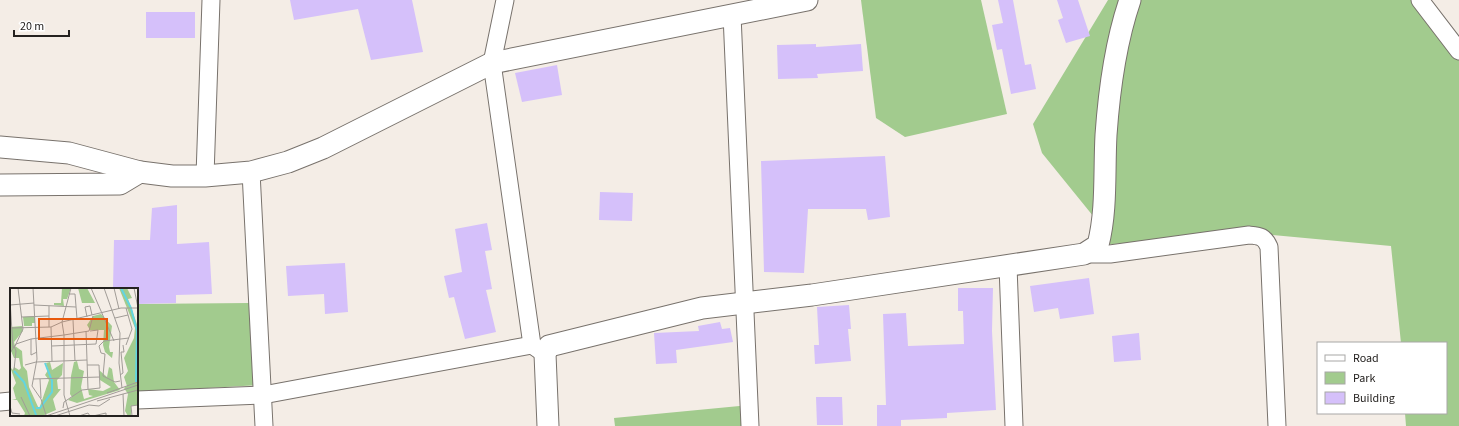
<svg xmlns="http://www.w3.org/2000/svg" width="1459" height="426" font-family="'Source Sans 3',sans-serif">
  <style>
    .green { fill: #a2cb8e }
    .building { fill: #d5c0fa }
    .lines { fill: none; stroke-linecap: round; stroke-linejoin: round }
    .minor-casing { stroke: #78726c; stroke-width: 19 }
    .tertiary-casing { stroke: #78726c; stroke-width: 23 }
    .minor { stroke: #fff; stroke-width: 17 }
    .tertiary { stroke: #fff; stroke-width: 21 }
    .inset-river { fill: none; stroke: #62d5e1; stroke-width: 2 }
    .inset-road { fill: none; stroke: #a19c97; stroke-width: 1 }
    .view { fill: #e8590c; fill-opacity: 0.15; stroke: #e8590c; stroke-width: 2 }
    .inset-edge { fill: none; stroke: #252220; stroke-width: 2 }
  </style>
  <rect width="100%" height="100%" fill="#f4ede6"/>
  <g class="green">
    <path d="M861 0H981L1007 114 905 137 876 118Z"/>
    <path d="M1108 0H1415L1459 49V426H1406L1405 413H1446V343H1401L1391 246 1261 234 1098 245 1102 227 1042 153 1033 124Z"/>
    <path d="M249 303 262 385 137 392V304Z"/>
    <path d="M750 405V426H615L614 418Z"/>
  </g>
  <g class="building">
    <path d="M290 0H412L423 52 371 60 358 9 294 20Z"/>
    <path d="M998 0H1013L1025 65 1031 64 1036 89 1011 94 1002 49 997 50 992 25 1003 23Z"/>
    <path d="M1057 0H1078L1090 36 1066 43 1058 20 1063 18Z"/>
    <rect x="146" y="12" width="49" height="26"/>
    <path d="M816 44V47L861 44 863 71 817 74 818 78 778 79 777 45Z"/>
    <path d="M557 65 562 95 522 102 515 73Z"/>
    <path d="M885 156 890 217 868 220 866 209H808L804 273 764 272 761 161Z"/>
    <path d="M600 192 633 193 632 221 599 220Z"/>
    <path d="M177 205V244L209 242 212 294 176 295V303L137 304V289H113L114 240H150L152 208Z"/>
    <path d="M487 223 492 250 485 251 492 289 486 290 496 332 465 339 454 297 449 298 444 276 462 272 455 229Z"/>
    <path d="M345 263 348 312 325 314 324 294 288 296 286 266Z"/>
    <path d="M1089 278 1094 314 1060 319 1058 308 1034 312 1030 286Z"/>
    <path d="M958 288H993L992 331 996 410 947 413V418L901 420V426H877V405H886L883 314 906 313 908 346 964 344 963 311H958Z"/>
    <path d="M849 305 851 329H848L851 361 815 364 814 345H819L817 307Z"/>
    <path d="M720 322 722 329 730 328 733 342 676 350 677 363 656 364 654 333 699 331 698 326Z"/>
    <path d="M1139 333 1141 360 1114 362 1112 336Z"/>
    <path d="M816 397H842L843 425H817Z"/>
  </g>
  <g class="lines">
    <g class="minor-casing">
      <g id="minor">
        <path d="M505 0 492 63 532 345"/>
        <path d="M1420 0 1459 51"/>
        <path d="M732 15 750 426"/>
        <path d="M251 172 264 426"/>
        <path d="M205 176 211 0"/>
        <path d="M1084 254H1110L1249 235C1260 236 1264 236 1269 247L1277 426"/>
        <path d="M1008 266 1014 426"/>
        <path d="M137 400 263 395 532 345 545 354"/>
        <path d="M0 402 11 401"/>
      </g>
    </g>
    <g class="tertiary-casing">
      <g id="tertiary">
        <path d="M0 147 69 153 140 172 172 176H205L251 172 288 162 323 148 492 63 807 0"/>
        <path d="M0 185 120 184 140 172"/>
        <path d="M548 426 545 354 549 346 702 308 812 295 1084 254 1098 245C1107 210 1104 172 1106 135 1109 92 1116 41 1130 0"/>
      </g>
    </g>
    <use href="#minor" class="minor"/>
    <use href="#tertiary" class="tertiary"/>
  </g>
  <g transform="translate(10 288)">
    <rect width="128" height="128" fill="#f4ede6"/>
    <path d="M52 0H61L57 11H53L54 18 44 17V15H51ZM68 0H77L85 15H72ZM109 0H117L122 10 118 11 128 39V117L121 118V128H118L115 123 118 106 114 100 117 98 114 89 118 83 114 70 124 50 125 40ZM91 26 102 38 99 59 100 64H103L102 70 95 64 93 57 94 42H80L77 37 83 28ZM25 28V35H22V38H14L13 29ZM12 38 13 43 4 54 5 58 12 63 13 78 17 83 19 99 29 121 39 92 35 87 38 82 36 75 40 74 42 82 53 75 52 87 47 92 48 101H51L43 111 46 122 32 128H14L15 125 7 112H2L6 111 3 100 6 95 0 79 3 82 4 79 9 82 11 80 9 70H4L1 63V39ZM67 73 69 81 74 83 71 99 74 111 83 108 79 107 78 101 93 103 101 99 90 92 89 82 97 89 99 79 102 81 104 94 110 102 67 115 58 112 62 109 60 106 61 88 64 74Z" fill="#a2cb8e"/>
    <path class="inset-river" d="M111 0 121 20 127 43 126 94M4 83 14 94 26 127M26 120H30L42 104V93L35 75"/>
    <path class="inset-road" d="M23 0 27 71 22 98 31 111 36 127M81 0 104 53M94 0 110 45 109 75 112 100M104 0 109 21M124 0 128 20M59 6H65L67 31M0 12 3 60M0 17 24 15M24 17 66 19M116 20 122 41 116 57M12 29 39 28M77 29 75 19 80 18 82 27M105 30 118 27M63 32 65 73M39 39V18M41 39 42 73M0 40 41 39 52 34 111 20H128M76 43 78 101M54 47 52 34 61 0M21 51V67L27 64M5 58 13 41 8 0M42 58 86 56 88 42 80 43M0 65 6 56 21 51 54 47M15 77 26 74 77 72M4 82 6 63 4 58M110 87 113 85 111 64H114L113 57M23 91 90 89M30 91 31 110M110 93 105 94 93 88 95 66 91 65 89 58 94 53 119 50M97 105 128 94M113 106 114 128M11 109 20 128M87 113 128 102M0 118 2 125 10 126M53 120 54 114 72 102 90 100 89 77H77M36 128 128 97M45 128 79 117 89 118 100 111M60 128 54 107V47L79 43 83 28M69 128 78 125 80 128M83 128 96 125V128M122 128 121 118 128 117"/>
    <path class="view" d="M29 31H97V51H29Z"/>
    <rect width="128" height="128" class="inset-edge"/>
  </g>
  <rect x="1317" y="342" width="130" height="72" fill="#ffffff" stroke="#a8a7a6"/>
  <rect x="1325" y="355" width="20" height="6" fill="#ffffff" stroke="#a8a7a6"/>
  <text x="1353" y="362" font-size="12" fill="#252220">Road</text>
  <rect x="1325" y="372" width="20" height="12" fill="#a2cb8e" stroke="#a8a7a6"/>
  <text x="1353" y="382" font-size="12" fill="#252220">Park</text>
  <rect x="1325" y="392" width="20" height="12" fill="#d5c0fa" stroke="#a8a7a6"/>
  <text x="1353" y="402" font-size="12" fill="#252220">Building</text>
  <path d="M14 30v6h55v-6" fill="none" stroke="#252220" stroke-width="2"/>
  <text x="20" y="30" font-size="12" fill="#252220" stroke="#ffffff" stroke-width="3" paint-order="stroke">20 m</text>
</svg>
